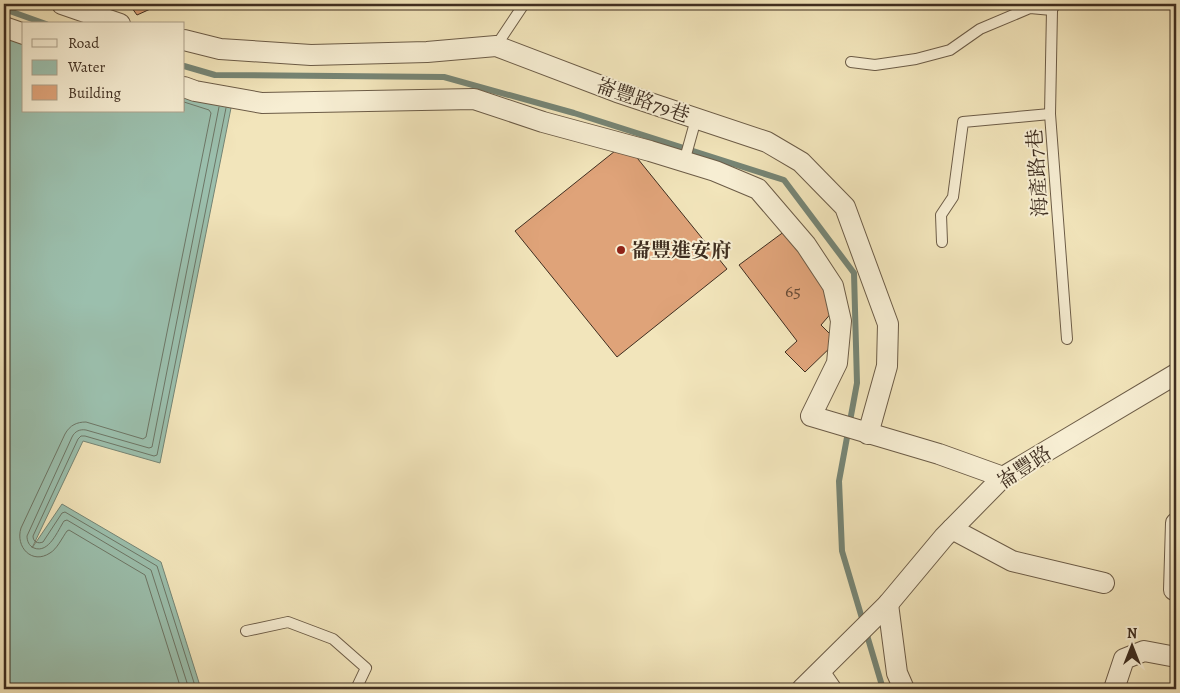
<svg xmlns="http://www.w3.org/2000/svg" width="1180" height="693" font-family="Alegreya,'Noto Serif TC',serif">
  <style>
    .water { fill: #9bbfad; stroke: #768575 }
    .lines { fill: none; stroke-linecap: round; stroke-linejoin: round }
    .shore { stroke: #6d7666; stroke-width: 1 }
    .stream { stroke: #768575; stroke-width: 6 }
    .building { fill: #dfa379; stroke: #3f2e20 }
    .lane-casing { stroke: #6c5c47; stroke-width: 12 }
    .street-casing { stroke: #6c5c47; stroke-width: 22 }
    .lane { stroke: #f7eed3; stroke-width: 10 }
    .street { stroke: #f7eed3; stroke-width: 20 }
    .poi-dot { fill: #8f2418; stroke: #f7eed3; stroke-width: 2 }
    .labels { text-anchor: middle; stroke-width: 4; stroke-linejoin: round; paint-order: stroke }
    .number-label { font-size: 18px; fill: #674b36 }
    .street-label { font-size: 20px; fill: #3f2e20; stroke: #f7eed3 }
    .poi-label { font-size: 20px; font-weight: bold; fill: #3f2e20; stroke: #f7eed3; text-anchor: start }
  </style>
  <rect width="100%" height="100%" fill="#f2e5bb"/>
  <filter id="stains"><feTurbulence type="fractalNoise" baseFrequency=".004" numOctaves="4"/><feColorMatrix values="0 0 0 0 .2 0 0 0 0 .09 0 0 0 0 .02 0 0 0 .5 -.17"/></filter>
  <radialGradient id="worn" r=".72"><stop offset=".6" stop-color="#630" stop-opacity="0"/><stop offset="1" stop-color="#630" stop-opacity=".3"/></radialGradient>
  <path class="water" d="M4 27 24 34V111H184V83L233 98 160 463 83 441 32 548 62 504 161 562 201 689H4Z"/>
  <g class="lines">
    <g class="shore">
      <path d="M181 689 145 575 69 530 67 531C62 538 57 549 50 553 32 565 15 547 21 528L65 434C70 425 77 422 86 422L143 439 146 437 211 113 209 110 184 102"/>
      <path d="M189 689 151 570 67 520 64 521C58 530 49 554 34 548 29 546 27 541 27 536L72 437C75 431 80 429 86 430L149 448 152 447 219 107"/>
      <path d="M196 689 157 566 65 512 62 513 43 542C38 544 33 542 33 536L78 439 81 436H85L154 456 157 455 226 108"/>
    </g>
    <g class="stream">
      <path d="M4 9 46 24"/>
      <path d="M184 66 215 75 444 77 574 113 784 180 854 273 857 383 839 481 842 551 883 689"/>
    </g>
  </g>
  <g class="building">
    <path d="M129 4H156L157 6 137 15Z"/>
    <path d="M625 143 727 269 617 357 515 231Z"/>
    <path d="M785 231 822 270 833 311 821 325 837 341 805 372 785 352 797 341 739 265Z"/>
  </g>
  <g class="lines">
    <g class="lane-casing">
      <g id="lane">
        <path d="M1055 4 1052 10 1050 114 1067 339"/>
        <path d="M496 46 524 4"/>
        <path d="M851 62 875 65 916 59 950 50 980 29 1030 8 1052 10"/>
        <path d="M684 162 696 119"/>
        <path d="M942 242 941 215 953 197 963 122 1050 114"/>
        <path d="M246 631 288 622 333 639 366 668 356 689"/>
      </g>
    </g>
    <g class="street-casing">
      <g id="street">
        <path d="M62 4 120 24"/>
        <path d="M4 27 24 34"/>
        <path d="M184 40 220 49 311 55 427 52 496 46 617 92 767 142 801 162 845 207 888 324 887 366 868 434"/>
        <path d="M184 87 195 91 262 103 474 99 543 122 650 151 715 171 758 189 806 245 833 286 841 321 837 363 811 416 939 454 1003 477"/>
        <path d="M952 529 1012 561 1104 583"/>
        <path d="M1174 590 1176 523"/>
        <path d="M888 604 897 673 904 689"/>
        <path d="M820 673 831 689"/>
        <path d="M802 689 888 604 944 537 1003 477 1176 374"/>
        <path d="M1114 689 1124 659 1144 651 1176 657"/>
      </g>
    </g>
    <use href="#lane" class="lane"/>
    <use href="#street" class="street"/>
  </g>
  <circle class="poi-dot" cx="621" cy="250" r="5"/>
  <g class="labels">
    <g class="number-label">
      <text x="793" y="297">65</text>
    </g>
    <g class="street-label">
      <text transform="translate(643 100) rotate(19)" y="7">崙豐路79巷</text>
      <text transform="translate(1037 173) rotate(-94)" y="7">海產路7巷</text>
      <text transform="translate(1024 467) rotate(-34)" y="7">崙豐路</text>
    </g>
    <g class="poi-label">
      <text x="631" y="257">崙豐進安府</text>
    </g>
  </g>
  <rect width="1180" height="693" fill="none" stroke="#f2e5bb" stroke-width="20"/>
  <rect x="5" y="5" width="1170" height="683" fill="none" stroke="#3f2e20" stroke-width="2.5"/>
  <rect x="10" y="10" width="1160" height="673" fill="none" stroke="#3f2e20"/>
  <rect x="22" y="22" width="162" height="90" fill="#f7eed3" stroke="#ada18b"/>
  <rect x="32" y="39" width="25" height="8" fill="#f7eed3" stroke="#ada18b"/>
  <text x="68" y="48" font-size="15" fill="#3f2e20">Road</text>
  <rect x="32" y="60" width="25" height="15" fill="#9bbfad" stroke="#ada18b"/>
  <text x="68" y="72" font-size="15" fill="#3f2e20">Water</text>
  <rect x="32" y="85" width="25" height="15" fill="#dfa379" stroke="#ada18b"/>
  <text x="68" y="98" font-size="15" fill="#3f2e20">Building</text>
  <g transform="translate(1132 646)" stroke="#f7eed3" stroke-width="4" paint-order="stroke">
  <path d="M0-4L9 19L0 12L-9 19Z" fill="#3f2e20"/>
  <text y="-8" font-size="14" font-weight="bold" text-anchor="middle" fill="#3f2e20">N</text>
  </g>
  <rect width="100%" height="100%" filter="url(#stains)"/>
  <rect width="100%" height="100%" fill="url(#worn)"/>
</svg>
